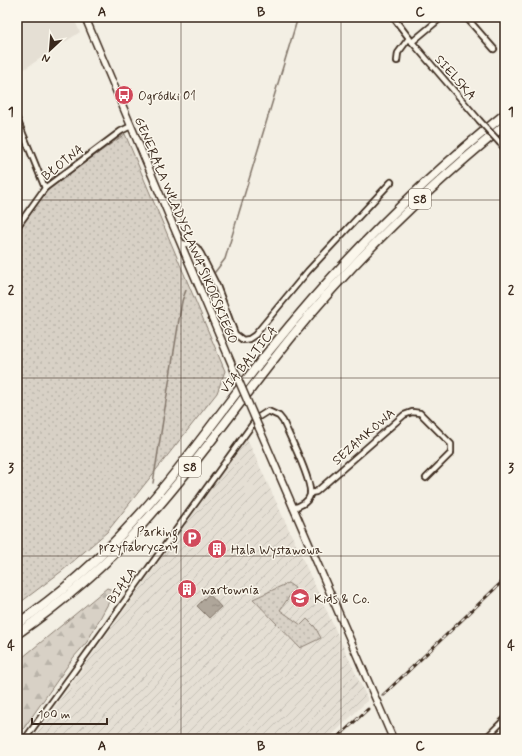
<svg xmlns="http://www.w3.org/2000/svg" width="522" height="756" font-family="Mynerve,sans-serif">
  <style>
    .built { fill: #e5dfd4 }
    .industrial { fill: url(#industrial-furrows) }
    .green { fill: url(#green-dots); stroke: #8a7e72 }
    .forest { fill: url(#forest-firs); stroke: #8a7e72 }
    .water { fill: url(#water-ripples); stroke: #817468 }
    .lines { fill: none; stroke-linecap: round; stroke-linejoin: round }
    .stream { stroke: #817468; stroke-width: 1.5 }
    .street-casing { stroke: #3b2a1e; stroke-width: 8 }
    .secondary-casing { stroke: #3b2a1e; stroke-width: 9 }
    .highway-casing { stroke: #3b2a1e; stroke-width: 11 }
    .street { stroke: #fbf7ec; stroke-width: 4.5 }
    .secondary { stroke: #fbf7ec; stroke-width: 6 }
    .highway { stroke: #fbf7ec; stroke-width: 8 }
    .rail-casing { stroke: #3b2a1e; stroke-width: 3 }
    .rail { stroke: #fbf7ec; stroke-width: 1.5; stroke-dasharray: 4.5; stroke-linecap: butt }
    .street-bridge-casing { stroke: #3b2a1e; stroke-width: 8; stroke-linecap: butt }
    .secondary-bridge-casing { stroke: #3b2a1e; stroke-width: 9; stroke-linecap: butt }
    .street-bridge { stroke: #fbf7ec; stroke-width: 4.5 }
    .secondary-bridge { stroke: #fbf7ec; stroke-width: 6 }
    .grid { fill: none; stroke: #3b2a1e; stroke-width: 1; stroke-opacity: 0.55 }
    .labels { text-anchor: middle; stroke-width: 3; stroke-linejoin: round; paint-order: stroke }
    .shield { fill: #fbf7ec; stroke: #75685c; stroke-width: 1 }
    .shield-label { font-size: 12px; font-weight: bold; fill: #3b2a1e }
    .street-label { font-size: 13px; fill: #3b2a1e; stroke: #fbf7ec }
    .poi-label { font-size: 13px; fill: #3b2a1e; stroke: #fbf7ec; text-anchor: start }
    .neatline { fill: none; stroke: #3b2a1e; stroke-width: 1.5 }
    .grid-label { font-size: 13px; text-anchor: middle; font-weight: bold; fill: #3b2a1e }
  </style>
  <defs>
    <pattern id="industrial-furrows" width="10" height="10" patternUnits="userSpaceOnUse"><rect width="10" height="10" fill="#e5dfd4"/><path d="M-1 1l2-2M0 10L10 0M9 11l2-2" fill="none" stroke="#c5c0b6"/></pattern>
    <pattern id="green-dots" width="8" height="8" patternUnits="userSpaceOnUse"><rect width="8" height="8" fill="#d8d1c6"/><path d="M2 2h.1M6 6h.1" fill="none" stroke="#bab4aa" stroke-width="1.8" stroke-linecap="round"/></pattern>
    <pattern id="forest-firs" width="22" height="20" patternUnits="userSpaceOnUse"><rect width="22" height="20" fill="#d8d1c6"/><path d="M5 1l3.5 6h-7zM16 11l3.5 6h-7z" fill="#bab4aa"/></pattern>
    <pattern id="water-ripples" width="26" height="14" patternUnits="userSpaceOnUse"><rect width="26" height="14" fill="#afa69a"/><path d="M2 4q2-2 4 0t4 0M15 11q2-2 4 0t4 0" fill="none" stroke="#90877d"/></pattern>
  </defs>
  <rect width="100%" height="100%" fill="#f3efe4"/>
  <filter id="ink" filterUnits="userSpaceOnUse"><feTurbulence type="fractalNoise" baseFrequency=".025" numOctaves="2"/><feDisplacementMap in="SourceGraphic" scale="8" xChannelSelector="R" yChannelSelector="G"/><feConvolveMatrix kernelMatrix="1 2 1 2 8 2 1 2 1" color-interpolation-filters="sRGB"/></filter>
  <g filter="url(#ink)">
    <path class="built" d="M17 17H73L80 32 17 74Z"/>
    <path class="industrial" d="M247 439 368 700 328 739H32Z"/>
    <g class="green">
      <path d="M125 134 225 371 217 393 107 532 62 571 17 605V231L48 189Z"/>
      <path d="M288 583 295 588 280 610 301 625 307 619 315 627 321 638 300 648 253 599Z"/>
    </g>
    <path class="forest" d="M107 588 115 591 87 642 73 658 17 738V662Z"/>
    <path class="water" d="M209 594 221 607 209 618 197 606Z"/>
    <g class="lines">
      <g class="stream">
        <path d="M215 272 225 259 298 17"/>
        <path d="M153 483 182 301 186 290"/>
      </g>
      <g class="street-casing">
        <g id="street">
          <path d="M393 17 412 42 479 120"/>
          <path d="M466 17 494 49"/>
          <path d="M412 42 442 17"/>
          <path d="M397 61 398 53 409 38"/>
          <path d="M17 119 45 188"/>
          <path d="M500 143 505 149"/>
          <path d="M17 227 45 188 121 131 131 126"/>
          <path d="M181 243 192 245 197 248 201 254 217 286 235 334 243 340 249 339 255 335 308 271 391 182"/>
          <path d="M310 493 316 492 404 415 412 412 420 413 451 444V453L426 478"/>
          <path d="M25 739 257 418 268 411 279 416 283 421C289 435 313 482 310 495 308 503 300 506 293 508"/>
          <path d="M485 739 505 719"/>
        </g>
      </g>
      <g class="secondary-casing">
        <g id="secondary">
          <path d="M85 17 235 372"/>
          <path d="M259 428 393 739"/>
        </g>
      </g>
      <g class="highway-casing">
        <g id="highway">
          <path d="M17 624C59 595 98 561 132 523 182 469 223 408 269 351 339 264 418 184 505 114"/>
          <path d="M17 634C61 603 102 569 138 529 194 468 241 399 293 335 356 257 428 188 505 125"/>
        </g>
      </g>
      <use href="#street" class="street"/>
      <use href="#secondary" class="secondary"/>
      <use href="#highway" class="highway"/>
      <g class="rail-casing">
        <g id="rail">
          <path d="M383 695 505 579"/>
          <path d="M336 739 368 709"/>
        </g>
      </g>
      <use href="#rail" class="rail"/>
      <g class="street-bridge-casing">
        <path id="street-bridge" d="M479 120 500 143"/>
      </g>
      <g class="secondary-bridge-casing">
        <path id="secondary-bridge" d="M235 372 259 428"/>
      </g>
      <use href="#street-bridge" class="street-bridge"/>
      <use href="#secondary-bridge" class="secondary-bridge"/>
    </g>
  </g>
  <path class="grid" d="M181 17V739M341 17V739M17 200H505M17 378H505M17 556H505"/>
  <defs>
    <g id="bus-disc" transform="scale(1)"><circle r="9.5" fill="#d1495b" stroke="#fbf7ec"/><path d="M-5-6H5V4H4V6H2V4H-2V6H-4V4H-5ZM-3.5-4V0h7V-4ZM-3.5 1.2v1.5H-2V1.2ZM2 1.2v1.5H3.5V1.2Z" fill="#fff"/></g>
    <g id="parking-disc" transform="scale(1)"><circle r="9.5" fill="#d1495b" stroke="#fbf7ec"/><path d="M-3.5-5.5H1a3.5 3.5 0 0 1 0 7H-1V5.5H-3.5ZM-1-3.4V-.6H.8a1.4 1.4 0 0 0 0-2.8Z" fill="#fff"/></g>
    <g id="building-disc" transform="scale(1)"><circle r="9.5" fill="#d1495b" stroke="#fbf7ec"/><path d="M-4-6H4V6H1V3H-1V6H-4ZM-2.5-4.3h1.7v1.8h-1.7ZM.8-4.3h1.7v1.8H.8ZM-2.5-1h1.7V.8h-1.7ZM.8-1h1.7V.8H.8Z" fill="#fff"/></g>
    <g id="school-disc" transform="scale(1)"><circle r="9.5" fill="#d1495b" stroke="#fbf7ec"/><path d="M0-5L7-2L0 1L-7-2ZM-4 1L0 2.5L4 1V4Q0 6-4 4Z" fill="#fff"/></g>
  </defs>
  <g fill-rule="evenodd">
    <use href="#bus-disc" x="124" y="95"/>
    <use href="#parking-disc" x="192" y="538"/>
    <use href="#building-disc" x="217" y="549"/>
    <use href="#building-disc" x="187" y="589"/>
    <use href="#school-disc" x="300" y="598"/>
  </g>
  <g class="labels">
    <g class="shield">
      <rect x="409" y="189" width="22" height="20" rx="3"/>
      <rect x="179" y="457" width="22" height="20" rx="3"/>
    </g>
    <g class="shield-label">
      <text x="420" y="203">S8</text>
      <text x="190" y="471">S8</text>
    </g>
    <g class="street-label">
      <text transform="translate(456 77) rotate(49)" y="5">SIELSKA</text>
      <text transform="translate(62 162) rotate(-38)" y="5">BŁOTNA</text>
      <text transform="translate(187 230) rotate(67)" y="5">GENERAŁA WŁADYSŁAWA SIKORSKIEGO</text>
      <text transform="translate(248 359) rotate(-51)" y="5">VIA BALTICA</text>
      <text transform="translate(363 436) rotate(-41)" y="5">SEZAMKOWA</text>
      <text transform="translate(121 585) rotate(-55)" y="5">BIAŁA</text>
    </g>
    <g class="poi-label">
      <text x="138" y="100">Ogródki 01</text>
      <text x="178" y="536" text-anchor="end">Parking<tspan x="178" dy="15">przyfabryczny</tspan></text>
      <text x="231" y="554">Hala Wystawowa</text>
      <text x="201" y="594">wartownia</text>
      <text x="314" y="603">Kids &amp; Co.</text>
    </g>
  </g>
  <rect width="522" height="756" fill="none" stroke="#fbf7ec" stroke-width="44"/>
  <g transform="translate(50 50) rotate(206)" stroke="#fbf7ec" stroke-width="3" paint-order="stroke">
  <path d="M0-3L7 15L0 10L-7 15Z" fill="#3b2a1e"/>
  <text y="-6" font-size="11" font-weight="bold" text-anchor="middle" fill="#3b2a1e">N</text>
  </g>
  <path d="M32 718v6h75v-6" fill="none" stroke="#3b2a1e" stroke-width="2"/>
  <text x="38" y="718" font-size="12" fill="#3b2a1e" stroke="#fbf7ec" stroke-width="3" paint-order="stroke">100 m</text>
  <rect x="22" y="22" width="478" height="712" class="neatline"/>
  <g class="grid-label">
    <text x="102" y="16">A</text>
    <text x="261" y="16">B</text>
    <text x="420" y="16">C</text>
    <text x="11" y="116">1</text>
    <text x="511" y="116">1</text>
    <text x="11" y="294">2</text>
    <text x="511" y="294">2</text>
    <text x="11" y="472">3</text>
    <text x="511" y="472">3</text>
    <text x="11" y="650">4</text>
    <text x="511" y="650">4</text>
    <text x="102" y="750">A</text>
    <text x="261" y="750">B</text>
    <text x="420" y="750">C</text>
  </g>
</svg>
